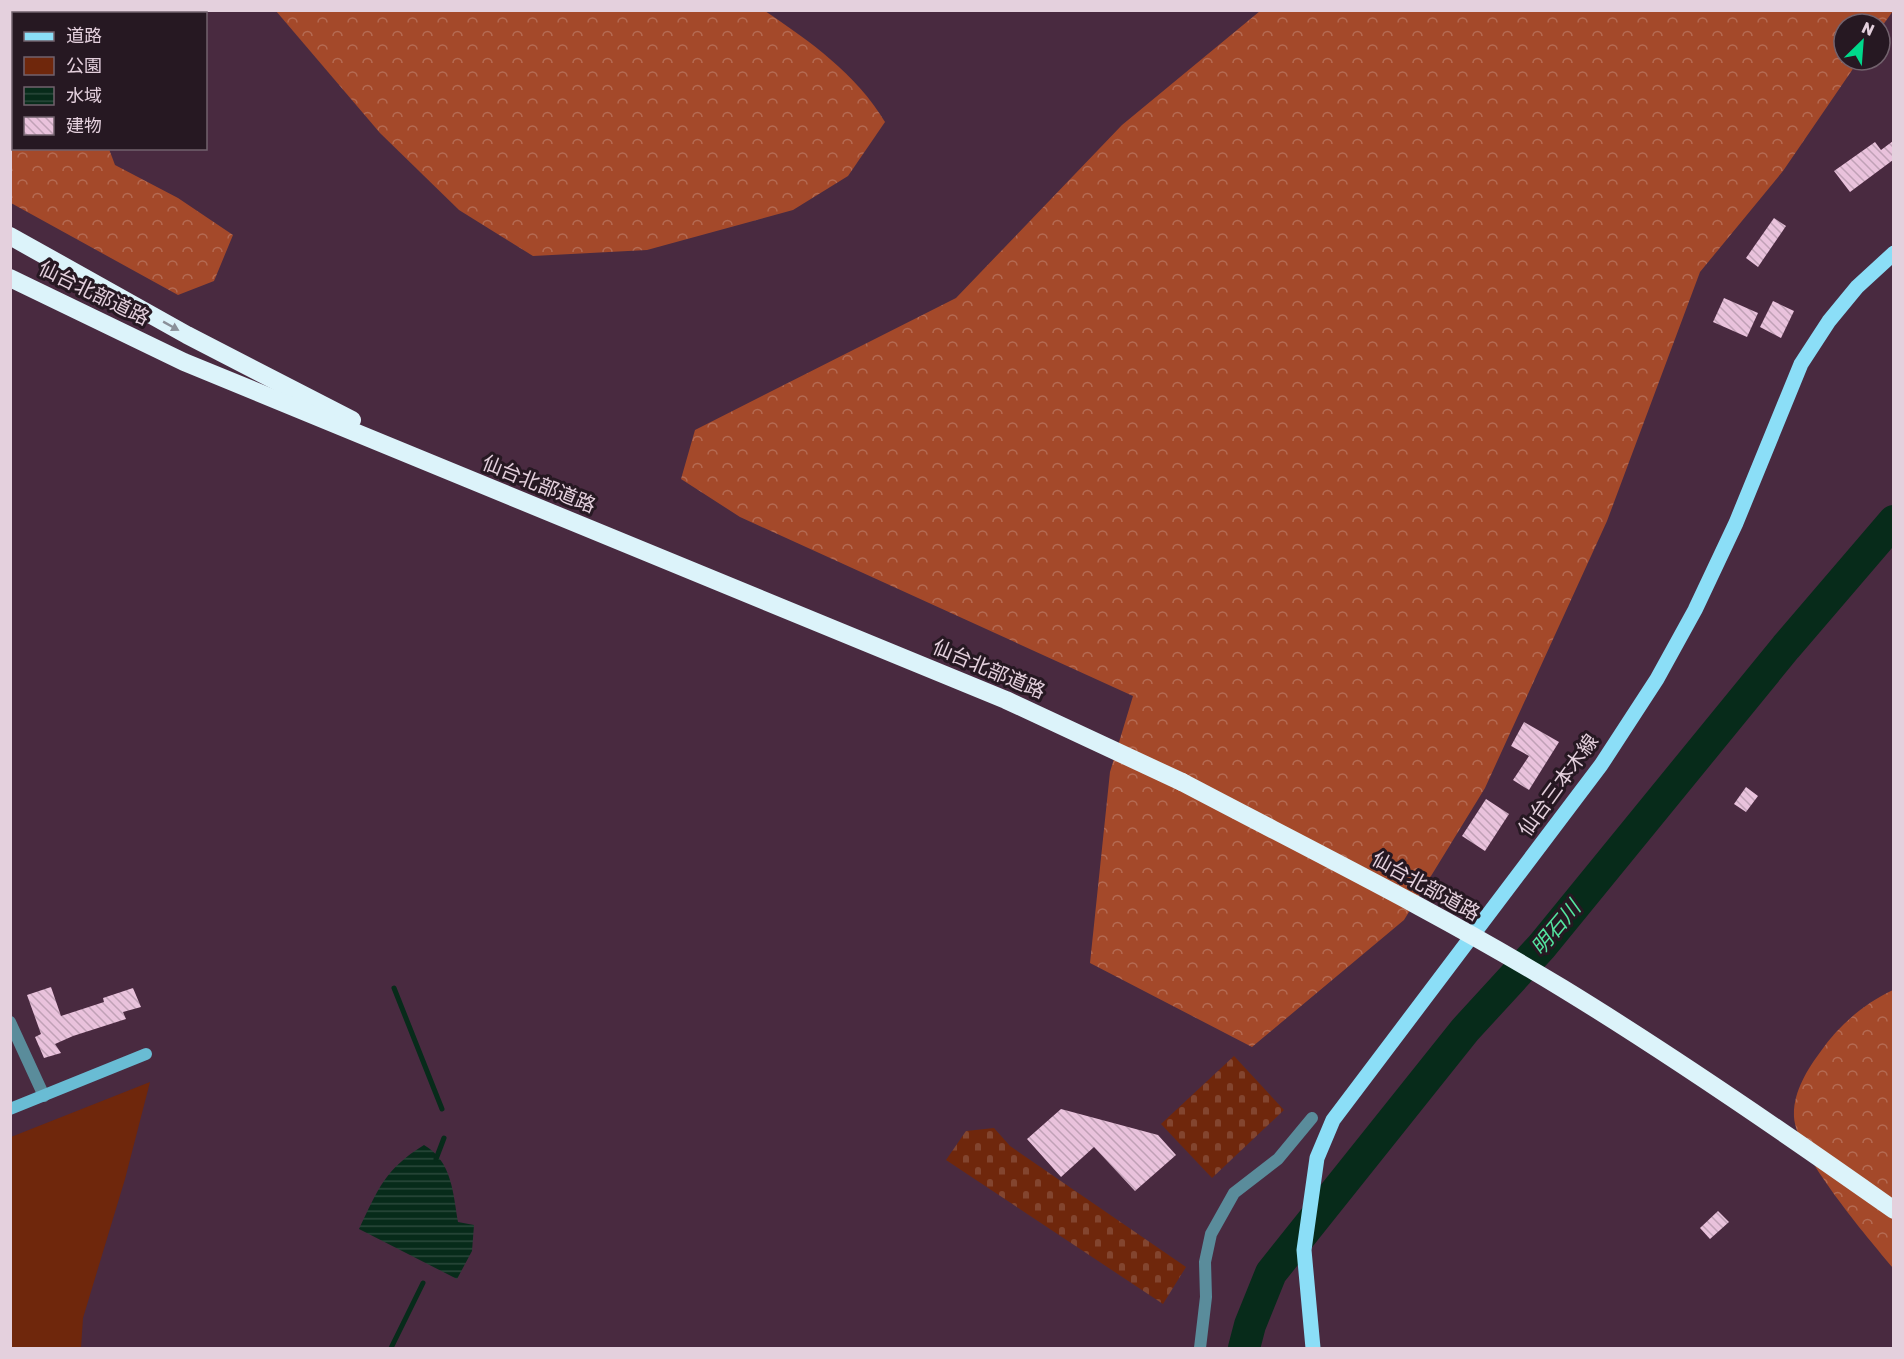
<svg xmlns="http://www.w3.org/2000/svg" width="1904" height="1359" font-family="Rubik,'Noto Sans JP',sans-serif">
  <style>
    .forest { fill: url(#forest-crowns) }
    .cemetery { fill: url(#cemetery-stones) }
    .green { fill: #6f270c }
    .water { fill: url(#water-rules) }
    .lines { fill: none; stroke-linecap: round; stroke-linejoin: round }
    .stream { stroke: #072b1a; stroke-width: 5 }
    .river { stroke: #072b1a; stroke-width: 32 }
    .building { fill: url(#building-back-hatch) }
    .street { stroke: #5a8c9b; stroke-width: 12 }
    .secondary { stroke: #69bcd4; stroke-width: 12 }
    .primary { stroke: #8bdef7; stroke-width: 15 }
    .highway { stroke: #dcf3fa; stroke-width: 18 }
    .highway-bridge { stroke: #dcf3fa; stroke-width: 18 }
    .oneway { fill: #8a9099 }
    .labels { text-anchor: middle; stroke-width: 6; stroke-linejoin: round; paint-order: stroke }
    .street-label { font-size: 20px; fill: #e4d0dd; stroke: #261822 }
    .water-label { font-size: 21px; font-style: italic; fill: #53e49f; stroke: #261822 }
  </style>
  <defs>
    <pattern id="forest-crowns" width="20" height="18" patternUnits="userSpaceOnUse" patternTransform="scale(1.5)"><rect width="20" height="18" fill="#a4492a"/><path d="M2 6a3 3 0 1 1 6 0M12 15a3 3 0 1 1 6 0" fill="none" stroke="#b56b53"/></pattern>
    <pattern id="cemetery-stones" width="16" height="16" patternUnits="userSpaceOnUse" patternTransform="scale(1.5)"><rect width="16" height="16" fill="#6f270c"/><path d="M2 7V4a2 2 0 0 1 4 0v3zM10 15v-3a2 2 0 0 1 4 0v3z" fill="#83452f"/></pattern>
    <pattern id="water-rules" width="6" height="5" patternUnits="userSpaceOnUse" patternTransform="scale(1.5)"><rect width="6" height="5" fill="#072b1a"/><path d="M0 2.5h6" fill="none" stroke="#2b493b"/></pattern>
    <pattern id="building-back-hatch" width="6" height="6" patternUnits="userSpaceOnUse" patternTransform="scale(1.5)"><rect width="6" height="6" fill="#e9c2dc"/><path d="M-1 5l2 2M0 0l6 6M5-1l2 2" fill="none" stroke="#c0a1b6"/></pattern>
  </defs>
  <rect width="100%" height="100%" fill="#492a40"/>
  <g class="forest">
    <path d="M11 10 99 11 97 14H14V148L109 149 115 165 178 198 233 235 214 281 178 295 11 203Z"/>
    <path d="M276 11H765C811 42 856 74 885 122L848 176 793 210 647 250 533 256 459 210 380 133Z"/>
    <path d="M1260 11H1893L1880 29V24H1844V60H1859L1783 171 1700 272 1607 521 1485 788 1404 920 1252 1047 1090 963 1110 772 1133 696 740 517 681 479 695 430 956 298 1122 125Z"/>
    <path d="M1893 990V1268C1868 1238 1796 1154 1794 1117 1793 1092 1807 1070 1821 1051 1839 1025 1865 1003 1893 990Z"/>
  </g>
  <g class="cemetery">
    <path d="M1234 1056 1284 1110 1212 1178 1161 1124Z"/>
    <path d="M994 1128 1010 1146 1186 1267 1163 1304 946 1160 966 1131Z"/>
  </g>
  <path class="green" d="M150 1082 125 1179 83 1318 81 1348H11V1137Z"/>
  <path class="water" d="M424 1145C452 1161 453 1193 458 1222L474 1225 472 1251 457 1279 359 1229C378 1189 385 1169 424 1145Z"/>
  <g class="lines">
    <g class="stream">
      <path d="M394 988 442 1109"/>
      <path d="M436 1159 444 1138"/>
      <path d="M391 1348 423 1283"/>
    </g>
    <path class="river" d="M1244 1348 1250 1325 1271 1273 1465 1030 1542 946 1786 647 1894 521"/>
  </g>
  <g class="building">
    <path d="M1893 141V160L1850 192 1834 171 1875 142 1881 150Z"/>
    <path d="M1774 218 1786 226 1758 267 1746 258Z"/>
    <path d="M1724 298 1758 313 1747 337 1713 322Z"/>
    <path d="M1773 301 1794 311 1781 338 1760 327Z"/>
    <path d="M1524 722 1559 742 1529 790 1513 780 1529 756 1511 746Z"/>
    <path d="M1746 787 1758 796 1746 812 1734 804Z"/>
    <path d="M1486 799 1509 814 1485 851 1462 836Z"/>
    <path d="M51 987 61 1016 104 1002 103 998 133 988 141 1007 123 1012 126 1019 73 1036 55 1044 61 1053 44 1058 35 1037 41 1034 27 995Z"/>
    <path d="M1061 1109 1158 1135 1176 1155 1135 1191 1094 1147 1061 1177 1027 1139Z"/>
    <path d="M1718 1211 1729 1222 1710 1239 1700 1228Z"/>
  </g>
  <g class="lines">
    <g class="street">
      <path d="M10 1022 44 1096"/>
      <path d="M1200 1348 1206 1297 1205 1262 1211 1234 1234 1193 1278 1159 1312 1118"/>
    </g>
    <path class="secondary" d="M10 1109 146 1054"/>
    <path class="primary" d="M1313 1348 1304 1250 1317 1158 1333 1120 1601 765 1657 679 1695 610 1736 523 1801 364 1829 321 1857 287 1894 253"/>
    <g class="highway">
      <path d="M10 236 187 335 352 420"/>
      <path d="M10 278 184 362 1006 700 1182 782"/>
    </g>
    <path class="highway-bridge" d="M1182 782C1309 849 1439 913 1562 988 1675 1057 1785 1133 1894 1210"/>
  </g>
  <defs><path id="oneway-solid" d="M-6-.8H1V-3.2L6.5 0L1 3.2V.8H-6Z" transform="scale(1.5)"/></defs>
  <use class="oneway" href="#oneway-solid" transform="translate(171 326) rotate(29)"/>
  <g class="labels">
    <g class="street-label">
      <text transform="translate(94 293) rotate(26)" y="7">仙台北部道路</text>
      <text transform="translate(539 484) rotate(22)" y="7">仙台北部道路</text>
      <text transform="translate(989 669) rotate(23)" y="7">仙台北部道路</text>
      <text transform="translate(1558 785) rotate(-54)" y="7">仙台三本木線</text>
      <text transform="translate(1426 886) rotate(29)" y="7">仙台北部道路</text>
    </g>
    <g class="water-label">
      <text transform="translate(1556 928) rotate(-50)" y="7">明石川</text>
    </g>
  </g>
  <rect width="1904" height="1359" fill="none" stroke="#e4d0dd" stroke-width="24"/>
  <rect x="12" y="12" width="195" height="138" fill="#261822" stroke="#72626d" stroke-width="1.5"/>
  <rect x="24" y="32" width="30" height="9" fill="#8bdef7" stroke="#72626d" stroke-width="1.5"/>
  <text x="66" y="42" font-size="18" fill="#e4d0dd">道路</text>
  <rect x="24" y="57" width="30" height="18" fill="#6f270c" stroke="#72626d" stroke-width="1.5"/>
  <text x="66" y="72" font-size="18" fill="#e4d0dd">公園</text>
  <rect x="24" y="87" width="30" height="18" fill="url(#water-rules)" stroke="#72626d" stroke-width="1.5"/>
  <text x="66" y="102" font-size="18" fill="#e4d0dd">水域</text>
  <rect x="24" y="117" width="30" height="18" fill="url(#building-back-hatch)" stroke="#72626d" stroke-width="1.5"/>
  <text x="66" y="132" font-size="18" fill="#e4d0dd">建物</text>
  <g transform="translate(1862 42) rotate(25)"><circle r="28" fill="#261822" stroke="#72626d" stroke-width="1.5"/>
  <path d="M0-4.5L10 22L0 15L-10 22Z" fill="#00d98c"/>
  <text y="-9" font-size="16" font-weight="bold" text-anchor="middle" fill="#e4d0dd">N</text>
  </g>
</svg>
